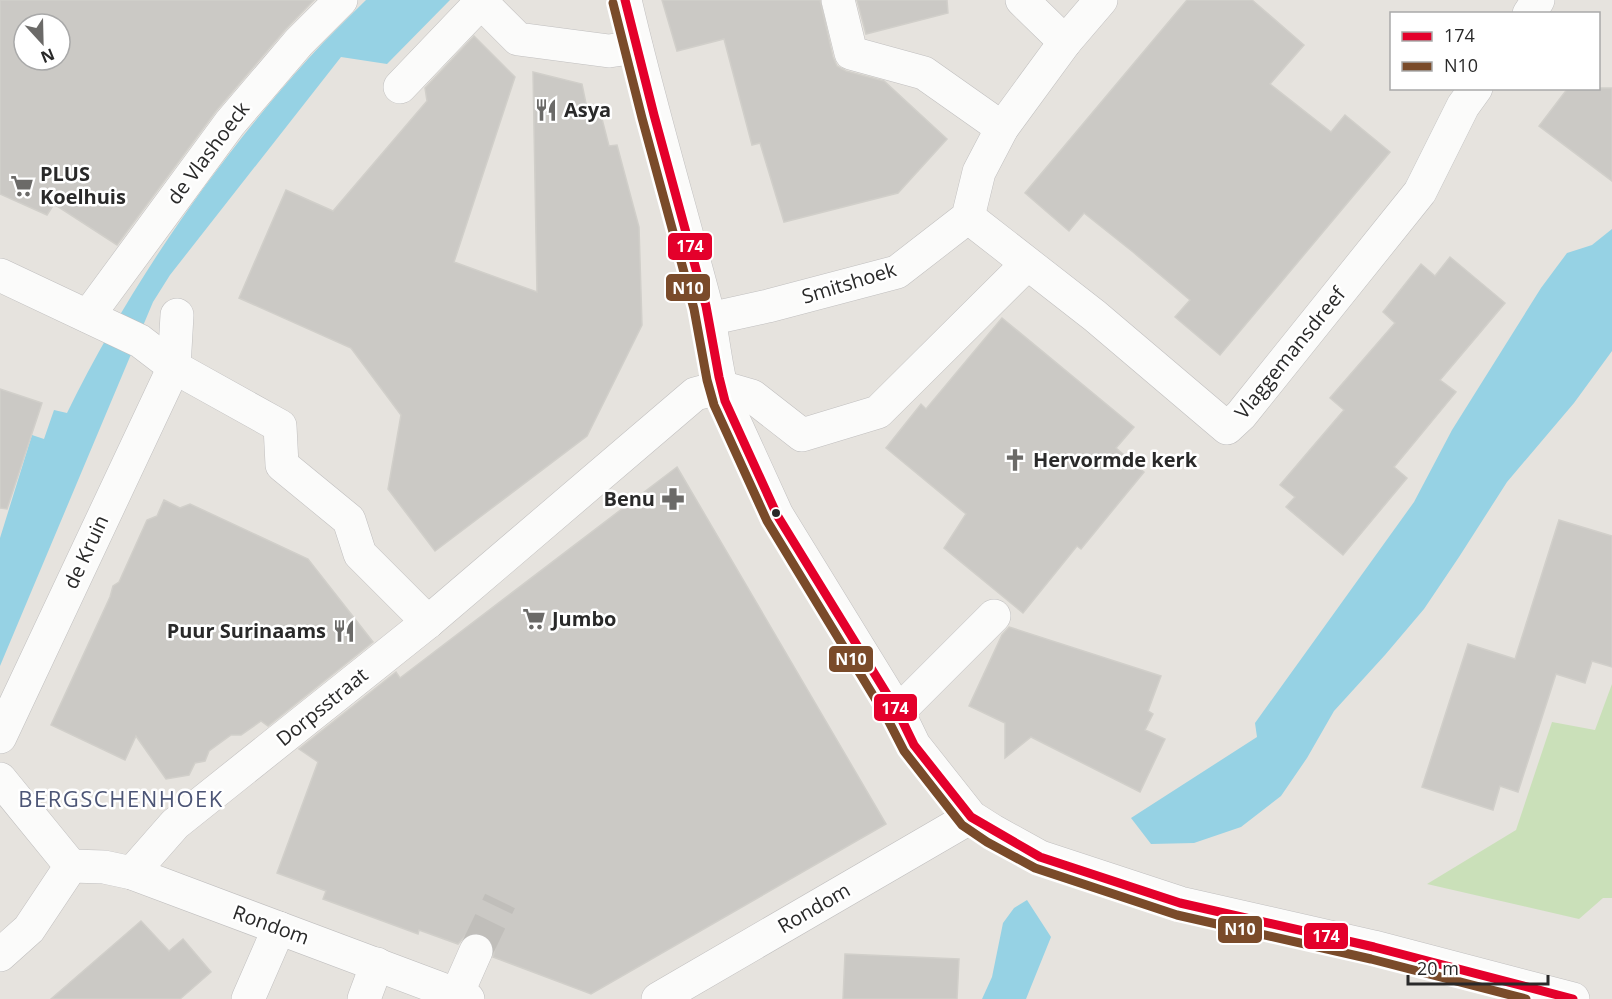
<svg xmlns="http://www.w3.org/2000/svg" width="1612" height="999" font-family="'Open Sans',sans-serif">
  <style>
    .green { fill: #cae0b9 }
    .water { fill: #96d2e4 }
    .building { fill: #cbc9c5; stroke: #d1cfca; stroke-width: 1.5; fill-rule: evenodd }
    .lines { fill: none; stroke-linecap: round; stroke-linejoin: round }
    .minor-tunnel { stroke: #c0beba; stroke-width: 33; stroke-dasharray: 33 16; stroke-linecap: butt }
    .minor-casing { stroke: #c0bfbf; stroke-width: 34 }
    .minor { stroke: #fbfbfa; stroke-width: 33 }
    .bus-1-casing { stroke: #fff; stroke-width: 14 }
    .bus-2-casing { stroke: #fff; stroke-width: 14 }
    .bus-1 { stroke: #e4002b; stroke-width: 9 }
    .bus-2 { stroke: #7a4b2a; stroke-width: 9 }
    .bus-dot { fill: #292929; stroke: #fff; stroke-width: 2 }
    .labels { text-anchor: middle; stroke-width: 5; stroke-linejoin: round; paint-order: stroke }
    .poi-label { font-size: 20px; font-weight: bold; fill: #292929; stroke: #fff; text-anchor: start }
    .street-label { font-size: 20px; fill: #292929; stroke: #fff }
    .quarter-label { font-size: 22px; letter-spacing: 1.5px; fill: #4c5576; stroke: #fff }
    .line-badge { stroke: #fff; stroke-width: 2 }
    .badge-label { font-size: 16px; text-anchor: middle; font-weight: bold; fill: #fff }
  </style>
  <rect width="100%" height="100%" fill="#e6e3de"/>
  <path class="green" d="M1612 684V898H1603L1579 919 1427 884 1516 830 1552 722 1595 730Z"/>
  <g class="water">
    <path d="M366 0H450L387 64 341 57 170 275 153 302 0 666V538L32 435 44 439 54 410 67 413C129 286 214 164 308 59 327 38 347 19 366 0Z"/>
    <path d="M1612 229V351L1574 403 1507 482 1459 557 1424 609 1385 655 1334 711 1307 758 1281 796 1241 827 1194 843 1151 844 1131 818 1257 737 1255 723 1414 502 1452 430 1541 288 1567 253 1592 245Z"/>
    <path d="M1027 900 1051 937 1026 999H982L992 977 1003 923 1014 908Z"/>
  </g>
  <g class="building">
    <path d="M0 0H314L285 30 216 111 117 245 54 204 47 215 0 194ZM24 24H60V60H24Z"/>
    <path d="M662 0H820L833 57 837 66 846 71 884 81 947 139 898 193 784 222 760 143 752 145 724 39 677 51Z"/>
    <path d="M857 0H947L948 13 866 34Z"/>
    <path d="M1187 0H1252L1304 45 1270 84 1331 132 1345 115 1390 152 1220 355 1175 317 1190 300 1133 252 1084 213 1069 231 1025 193Z"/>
    <path d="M474 36 515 77 454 262 537 292 533 72 582 84 589 118 601 115 609 146 617 145 639 227 642 325 587 436 435 551 388 489 401 415 351 348 239 298 286 190 333 211 427 101 425 88Z"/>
    <path d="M1568 88H1612V181L1539 126Z"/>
    <path d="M1450 257 1505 303 1440 380 1456 392 1394 467 1407 478 1343 555 1286 507 1295 497 1280 485 1344 410 1330 398 1395 323 1383 312 1421 264 1435 276Z"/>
    <path d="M1002 318 1134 427 1116 448 1144 472 1081 549 1077 546 1023 613 944 548 966 514 886 448 921 404 926 409Z"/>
    <path d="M0 389 42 403 7 509 0 508Z"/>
    <path d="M677 467 886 824 591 994 493 957 495 948 491 940 483 934 473 932 465 936 458 944 419 930 418 934 323 899 326 891 277 873 318 762 299 749 396 672 400 678Z"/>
    <path d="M164 500 180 508 190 504 308 559 373 642 268 726 261 721 241 735H231L209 751 205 761 195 763 189 775 166 779 136 736 125 760 51 725 110 597 113 586 119 582 147 520 157 516Z"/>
    <path d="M1559 520 1612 536V667L1592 661 1585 683 1556 674 1518 792 1500 786 1493 810 1422 787 1468 644 1515 659Z"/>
    <path d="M1009 627 1161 676 1148 711 1153 714 1145 730 1165 739 1140 792 1031 737 1005 758V723L969 706 1002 635Z"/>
    <path d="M141 921 169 951 183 939 211 972 180 999H51Z"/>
    <path d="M845 954 959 959 957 999H843Z"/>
  </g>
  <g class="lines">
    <path class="minor-tunnel" d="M476 951 500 901"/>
    <g class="minor-casing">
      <g id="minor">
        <path d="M625 0C649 103 679 204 706 306 714 337 715 370 725 401L777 515 898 712 914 745 971 817 993 831 1040 857 1180 903 1374 947 1573 999"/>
        <path d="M838 0 851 53 924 73 1002 128"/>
        <path d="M1022 0 1065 42"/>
        <path d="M481 2 518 39 609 51 636 47"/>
        <path d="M1529 14 1538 0"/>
        <path d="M400 87 483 0"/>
        <path d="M968 217 1095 316 1227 428 1241 415 1420 192 1463 106 1476 88"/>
        <path d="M0 275 140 341 174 367 280 426 282 465 349 520 360 554 428 622"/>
        <path d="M88 316 230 123 299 42 341 0"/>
        <path d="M709 319 768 306 897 272 968 217 979 172 1002 128 1065 42 1101 0"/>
        <path d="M721 387 752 396 802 435 878 412 1027 264"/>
        <path d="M898 712 994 616"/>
        <path d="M0 737 174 367 177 315"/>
        <path d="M0 779 71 866"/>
        <path d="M71 866 104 867 132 873 468 999"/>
        <path d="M132 873 175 824 428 622 695 394 721 387"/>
        <path d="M0 955 29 929 71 866"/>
        <path d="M457 994 476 951"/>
        <path d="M248 999 279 928"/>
        <path d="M364 999 377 964"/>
        <path d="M658 999 971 817"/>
      </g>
    </g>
    <use href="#minor" class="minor"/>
    <g class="bus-1-casing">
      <path id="bus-1" d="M625 0 654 115 706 306 719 377 725 401 777 515 898 712 914 745 971 817 1040 857 1180 903 1374 947 1573 999"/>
    </g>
    <g class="bus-2-casing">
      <path id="bus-2" d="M613 3 642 118 694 309 707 380 714 405 767 521 887 718 904 751 962 825 987 842 1035 868 1177 915 1371 959 1526 999"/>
    </g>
    <use href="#bus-1" class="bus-1"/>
    <use href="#bus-2" class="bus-2"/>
  </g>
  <defs>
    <g id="restaurant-bare" transform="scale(1.8)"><path d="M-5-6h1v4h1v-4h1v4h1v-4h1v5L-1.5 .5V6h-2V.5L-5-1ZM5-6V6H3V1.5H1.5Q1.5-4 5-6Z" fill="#6b6a68" stroke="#fff" stroke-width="2.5" paint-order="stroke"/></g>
    <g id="supermarket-bare" transform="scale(1.8)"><path d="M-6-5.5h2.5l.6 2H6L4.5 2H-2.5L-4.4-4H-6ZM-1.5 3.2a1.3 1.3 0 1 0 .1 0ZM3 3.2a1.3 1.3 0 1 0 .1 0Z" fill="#6b6a68" stroke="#fff" stroke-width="2.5" paint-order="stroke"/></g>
    <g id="church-bare" transform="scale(1.8)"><path d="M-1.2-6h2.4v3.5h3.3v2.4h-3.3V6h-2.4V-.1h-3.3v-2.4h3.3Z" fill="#6b6a68" stroke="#fff" stroke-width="2.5" paint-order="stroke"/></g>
    <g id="pharmacy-bare" transform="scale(1.8)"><path d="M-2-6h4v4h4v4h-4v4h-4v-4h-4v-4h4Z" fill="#6b6a68" stroke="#fff" stroke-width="2.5" paint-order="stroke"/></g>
  </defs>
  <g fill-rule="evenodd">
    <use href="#restaurant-bare" x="546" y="110"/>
    <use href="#supermarket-bare" x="22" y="186"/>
    <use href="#church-bare" x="1015" y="460"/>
    <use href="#pharmacy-bare" x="673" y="499"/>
    <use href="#supermarket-bare" x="534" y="619"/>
    <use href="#restaurant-bare" x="344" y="631"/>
  </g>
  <circle class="bus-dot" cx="776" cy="513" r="5"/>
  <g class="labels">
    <g class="poi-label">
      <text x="564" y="117">Asya</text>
      <text x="40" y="181">PLUS<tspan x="40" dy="23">Koelhuis</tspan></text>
      <text x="1033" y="467">Hervormde kerk</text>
      <text x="655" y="506" text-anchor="end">Benu</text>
      <text x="552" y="626">Jumbo</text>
      <text x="326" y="638" text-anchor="end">Puur Surinaams</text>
    </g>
    <g class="street-label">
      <text transform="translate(208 153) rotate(-53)" y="7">de Vlashoeck</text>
      <text transform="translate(849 283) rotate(-17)" y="7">Smitshoek</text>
      <text transform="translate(1290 353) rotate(-51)" y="7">Vlaggemansdreef</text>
      <text transform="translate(86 552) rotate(-65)" y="7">de Kruin</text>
      <text transform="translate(322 707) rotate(-39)" y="7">Dorpsstraat</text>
      <text transform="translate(814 908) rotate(-30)" y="7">Rondom</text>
      <text transform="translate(271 925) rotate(20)" y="7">Rondom</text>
    </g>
    <g class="quarter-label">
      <text x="121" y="807">BERGSCHENHOEK</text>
    </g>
  </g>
  <g class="line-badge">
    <rect x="667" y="232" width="46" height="29" rx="6" fill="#e4002b"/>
    <rect x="665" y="273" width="46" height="29" rx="6" fill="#7a4b2a"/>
    <rect x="828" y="645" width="46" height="28" rx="6" fill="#7a4b2a"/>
    <rect x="873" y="693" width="45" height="29" rx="6" fill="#e4002b"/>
    <rect x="1217" y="915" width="46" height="29" rx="6" fill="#7a4b2a"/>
    <rect x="1303" y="922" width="46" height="28" rx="6" fill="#e4002b"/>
  </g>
  <g class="badge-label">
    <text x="690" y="252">174</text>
    <text x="688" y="294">N10</text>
    <text x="851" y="665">N10</text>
    <text x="895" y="714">174</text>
    <text x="1240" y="935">N10</text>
    <text x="1326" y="942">174</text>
  </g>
  <rect x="1390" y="12" width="210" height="78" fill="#ffffff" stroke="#a9a9a9" stroke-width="1.5"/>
  <rect x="1402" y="32" width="30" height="9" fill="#e4002b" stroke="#a9a9a9" stroke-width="1.5"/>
  <text x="1444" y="42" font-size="18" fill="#292929">174</text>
  <rect x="1402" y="62" width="30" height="9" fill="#7a4b2a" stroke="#a9a9a9" stroke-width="1.5"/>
  <text x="1444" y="72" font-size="18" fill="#292929">N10</text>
  <g transform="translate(42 42) rotate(158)"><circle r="28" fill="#ffffff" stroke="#a9a9a9" stroke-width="1.5"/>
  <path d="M0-4.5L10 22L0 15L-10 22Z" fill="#6b6a68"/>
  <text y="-9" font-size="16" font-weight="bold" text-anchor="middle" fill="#292929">N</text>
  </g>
  <path d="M1408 975v9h140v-9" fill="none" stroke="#292929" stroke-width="3"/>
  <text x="1417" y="975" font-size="18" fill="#292929" stroke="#ffffff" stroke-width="4.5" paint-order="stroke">20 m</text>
</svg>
